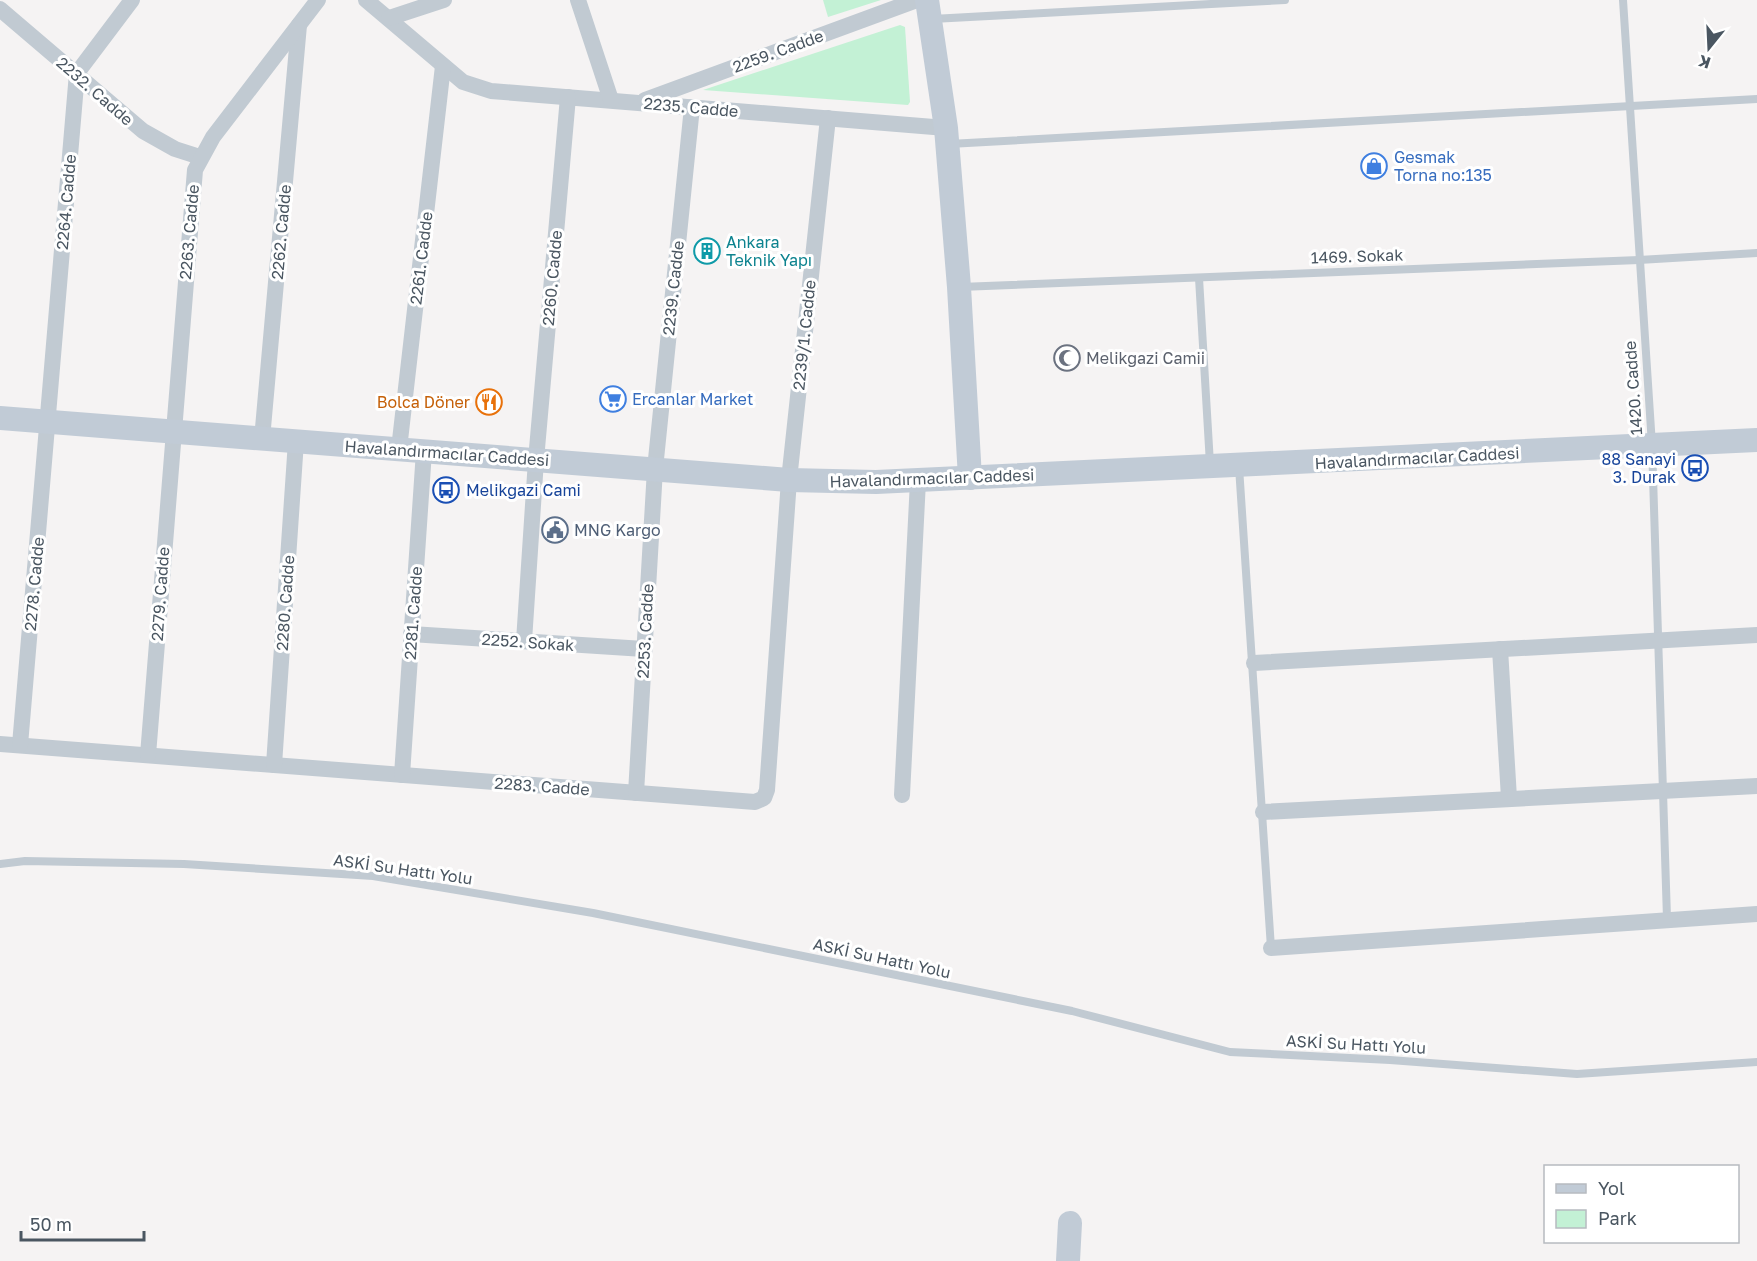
<svg xmlns="http://www.w3.org/2000/svg" width="1757" height="1261" font-family="'Golos Text',sans-serif">
  <style>
    .green { fill: #c3f1d5 }
    .lines { fill: none; stroke-linecap: round; stroke-linejoin: round }
    .lane { stroke: #c1cad2; stroke-width: 8 }
    .street { stroke: #c1cad2; stroke-width: 16 }
    .secondary { stroke: #c1cbd6; stroke-width: 24 }
    .labels { text-anchor: middle; stroke-width: 6; stroke-linejoin: round; paint-order: stroke }
    .street-label { font-size: 16px; fill: #4a5661; stroke: #fff }
    .shop-label { font-size: 16px; fill: #366cbe; stroke: #fff; text-anchor: start }
    .culture-label { font-size: 16px; fill: #0d838f; stroke: #fff; text-anchor: start }
    .worship-label { font-size: 16px; fill: #5b616d; stroke: #fff; text-anchor: start }
    .food-label { font-size: 16px; fill: #c56008; stroke: #fff; text-anchor: end }
    .transit-label { font-size: 16px; fill: #164399; stroke: #fff; text-anchor: end }
    .service-label { font-size: 16px; fill: #4e5e75; stroke: #fff; text-anchor: start }
  </style>
  <rect width="100%" height="100%" fill="#f5f3f3"/>
  <g class="green">
    <path d="M823 0H881L828 17Z"/>
    <path d="M900 25 905 27 910 102 908 105 703 90Z"/>
  </g>
  <g class="lines">
    <g class="lane">
      <path d="M1623 0 1652 445 1667 918"/>
      <path d="M932 19 1285 0"/>
      <path d="M949 144 1757 99"/>
      <path d="M1199 278 1210 464"/>
      <path d="M960 287 1639 260 1757 253"/>
      <path d="M1239 467 1271 948"/>
      <path d="M0 864 25 861 184 864 373 876 593 913 1072 1011 1230 1052 1390 1060 1577 1074 1757 1062"/>
    </g>
    <g class="street">
      <path d="M366 0 463 82 491 91 946 128"/>
      <path d="M578 0 611 100"/>
      <path d="M0 9 143 131 175 149 200 157"/>
      <path d="M389 18 444 0"/>
      <path d="M645 100 917 0"/>
      <path d="M262 439 299 25"/>
      <path d="M399 449 443 66"/>
      <path d="M411 634 644 649"/>
      <path d="M524 641 536 460 568 97"/>
      <path d="M1500 649 1509 798"/>
      <path d="M1254 663 1757 635"/>
      <path d="M0 744 755 802 764 798 767 790 789 480 828 118"/>
      <path d="M20 745 77 73 132 0"/>
      <path d="M148 755 195 170 213 137 318 0"/>
      <path d="M274 765 296 441"/>
      <path d="M402 775 424 451"/>
      <path d="M636 793 655 469 692 107"/>
      <path d="M902 795 918 481"/>
      <path d="M1263 812 1757 786"/>
      <path d="M1271 948 1757 914"/>
    </g>
    <g class="secondary">
      <path d="M927 0 946 128 959 287 970 478"/>
      <path d="M0 418 789 480 876 482 1757 440"/>
      <path d="M1068 1261 1070 1223"/>
    </g>
  </g>
  <defs>
    <g id="shop-ring" transform="scale(1.35)"><circle r="9.5" fill="#fff" stroke="#3f7fe0" stroke-width="1.5"/><path d="M-5-2.5h2.3a2.7 3.5 0 0 1 5.4 0H5L5.5 6h-11ZM-1.5-2.5h3a1.5 2.3 0 0 0-3 0Z" fill="#3f7fe0"/></g>
    <g id="building-ring" transform="scale(1.35)"><circle r="9.5" fill="#fff" stroke="#0f9aa8" stroke-width="1.5"/><path d="M-4-6H4V6H1V3H-1V6H-4ZM-2.5-4.3h1.7v1.8h-1.7ZM.8-4.3h1.7v1.8H.8ZM-2.5-1h1.7V.8h-1.7ZM.8-1h1.7V.8H.8Z" fill="#0f9aa8"/></g>
    <g id="mosque-ring" transform="scale(1.35)"><circle r="9.5" fill="#fff" stroke="#6b7280" stroke-width="1.5"/><path d="M3.5-4.9A6 6 0 1 0 3.5 4.9A5 5 0 1 1 3.5-4.9Z" fill="#6b7280"/></g>
    <g id="supermarket-ring" transform="scale(1.35)"><circle r="9.5" fill="#fff" stroke="#3f7fe0" stroke-width="1.5"/><path d="M-6-5.5h2.5l.6 2H6L4.5 2H-2.5L-4.4-4H-6ZM-1.5 3.2a1.3 1.3 0 1 0 .1 0ZM3 3.2a1.3 1.3 0 1 0 .1 0Z" fill="#3f7fe0"/></g>
    <g id="restaurant-ring" transform="scale(1.35)"><circle r="9.5" fill="#fff" stroke="#e8710a" stroke-width="1.5"/><path d="M-5-6h1v4h1v-4h1v4h1v-4h1v5L-1.5 .5V6h-2V.5L-5-1ZM5-6V6H3V1.5H1.5Q1.5-4 5-6Z" fill="#e8710a"/></g>
    <g id="bus-ring" transform="scale(1.35)"><circle r="9.5" fill="#fff" stroke="#1a4fb4" stroke-width="1.5"/><path d="M-5-6H5V4H4V6H2V4H-2V6H-4V4H-5ZM-3.5-4V0h7V-4ZM-3.5 1.2v1.5H-2V1.2ZM2 1.2v1.5H3.5V1.2Z" fill="#1a4fb4"/></g>
    <g id="civic-ring" transform="scale(1.35)"><circle r="9.5" fill="#fff" stroke="#5c6f8a" stroke-width="1.5"/><path d="M-.6-6.5H3V-4.5H.6V-3L4-1V1h2V6H-6V1h2V-1L-.6-3ZM-1.2 2.5V6h2.4V2.5Z" fill="#5c6f8a"/></g>
  </defs>
  <g fill-rule="evenodd">
    <use href="#shop-ring" x="1374" y="166"/>
    <use href="#building-ring" x="707" y="251"/>
    <use href="#mosque-ring" x="1067" y="358"/>
    <use href="#supermarket-ring" x="613" y="399"/>
    <use href="#restaurant-ring" x="489" y="402"/>
    <use href="#bus-ring" x="1695" y="468"/>
    <use href="#bus-ring" x="446" y="490"/>
    <use href="#civic-ring" x="555" y="530"/>
  </g>
  <g class="labels">
    <g class="street-label">
      <text transform="translate(778 51) rotate(-20)" y="6">2259. Cadde</text>
      <text transform="translate(95 91) rotate(41)" y="6">2232. Cadde</text>
      <text transform="translate(691 107) rotate(5)" y="6">2235. Cadde</text>
      <text transform="translate(66 202) rotate(-85)" y="6">2264. Cadde</text>
      <text transform="translate(189 232) rotate(-85)" y="6">2263. Cadde</text>
      <text transform="translate(281 232) rotate(-85)" y="6">2262. Cadde</text>
      <text transform="translate(1357 256) rotate(-2)" y="6">1469. Sokak</text>
      <text transform="translate(421 258) rotate(-83)" y="6">2261. Cadde</text>
      <text transform="translate(552 278) rotate(-85)" y="6">2260. Cadde</text>
      <text transform="translate(673 288) rotate(-84)" y="6">2239. Cadde</text>
      <text transform="translate(804 335) rotate(-84)" y="6">2239/1. Cadde</text>
      <text transform="translate(1633 388) rotate(-94)" y="6">1420. Cadde</text>
      <text transform="translate(447 453) rotate(4)" y="6">Havalandırmacılar Caddesi</text>
      <text transform="translate(1417 458) rotate(-3)" y="6">Havalandırmacılar Caddesi</text>
      <text transform="translate(932 478) rotate(-2)" y="6">Havalandırmacılar Caddesi</text>
      <text transform="translate(34 584) rotate(-85)" y="6">2278. Cadde</text>
      <text transform="translate(160 594) rotate(-86)" y="6">2279. Cadde</text>
      <text transform="translate(285 603) rotate(-86)" y="6">2280. Cadde</text>
      <text transform="translate(413 613) rotate(-86)" y="6">2281. Cadde</text>
      <text transform="translate(645 631) rotate(-87)" y="6">2253. Cadde</text>
      <text transform="translate(528 642) rotate(4)" y="6">2252. Sokak</text>
      <text transform="translate(542 786) rotate(4)" y="6">2283. Cadde</text>
      <text transform="translate(403 869) rotate(8)" y="6">ASKİ Su Hattı Yolu</text>
      <text transform="translate(882 958) rotate(12)" y="6">ASKİ Su Hattı Yolu</text>
      <text transform="translate(1356 1044) rotate(3)" y="6">ASKİ Su Hattı Yolu</text>
    </g>
    <g class="shop-label">
      <text x="1394" y="163">Gesmak<tspan x="1394" dy="18">Torna no:135</tspan></text>
      <text x="632" y="405">Ercanlar Market</text>
    </g>
    <g class="culture-label">
      <text x="726" y="248">Ankara<tspan x="726" dy="18">Teknik Yapı</tspan></text>
    </g>
    <g class="worship-label">
      <text x="1086" y="364">Melikgazi Camii</text>
    </g>
    <g class="food-label">
      <text x="470" y="408">Bolca Döner</text>
    </g>
    <g class="transit-label">
      <text x="1676" y="465">88 Sanayi<tspan x="1676" dy="18">3. Durak</tspan></text>
      <text x="466" y="496" text-anchor="start">Melikgazi Cami</text>
    </g>
    <g class="service-label">
      <text x="574" y="536">MNG Kargo</text>
    </g>
  </g>
  <rect x="1544" y="1165" width="195" height="78" fill="#ffffff" stroke="#b7bbc0" stroke-width="1.5"/>
  <rect x="1556" y="1184" width="30" height="9" fill="#c1cbd6" stroke="#b7bbc0" stroke-width="1.5"/>
  <text x="1598" y="1195" font-size="18" fill="#4a5661">Yol</text>
  <rect x="1556" y="1210" width="30" height="18" fill="#c3f1d5" stroke="#b7bbc0" stroke-width="1.5"/>
  <text x="1598" y="1225" font-size="18" fill="#4a5661">Park</text>
  <g transform="translate(1709 48) rotate(198)" stroke="#ffffff" stroke-width="4.5" paint-order="stroke">
  <path d="M0-4.5L10 22L0 15L-10 22Z" fill="#4a5661"/>
  <text y="-9" font-size="16" font-weight="bold" text-anchor="middle" fill="#4a5661">K</text>
  </g>
  <path d="M21 1231v9h123v-9" fill="none" stroke="#4a5661" stroke-width="3"/>
  <text x="30" y="1231" font-size="18" fill="#4a5661" stroke="#ffffff" stroke-width="4.5" paint-order="stroke">50 m</text>
</svg>
